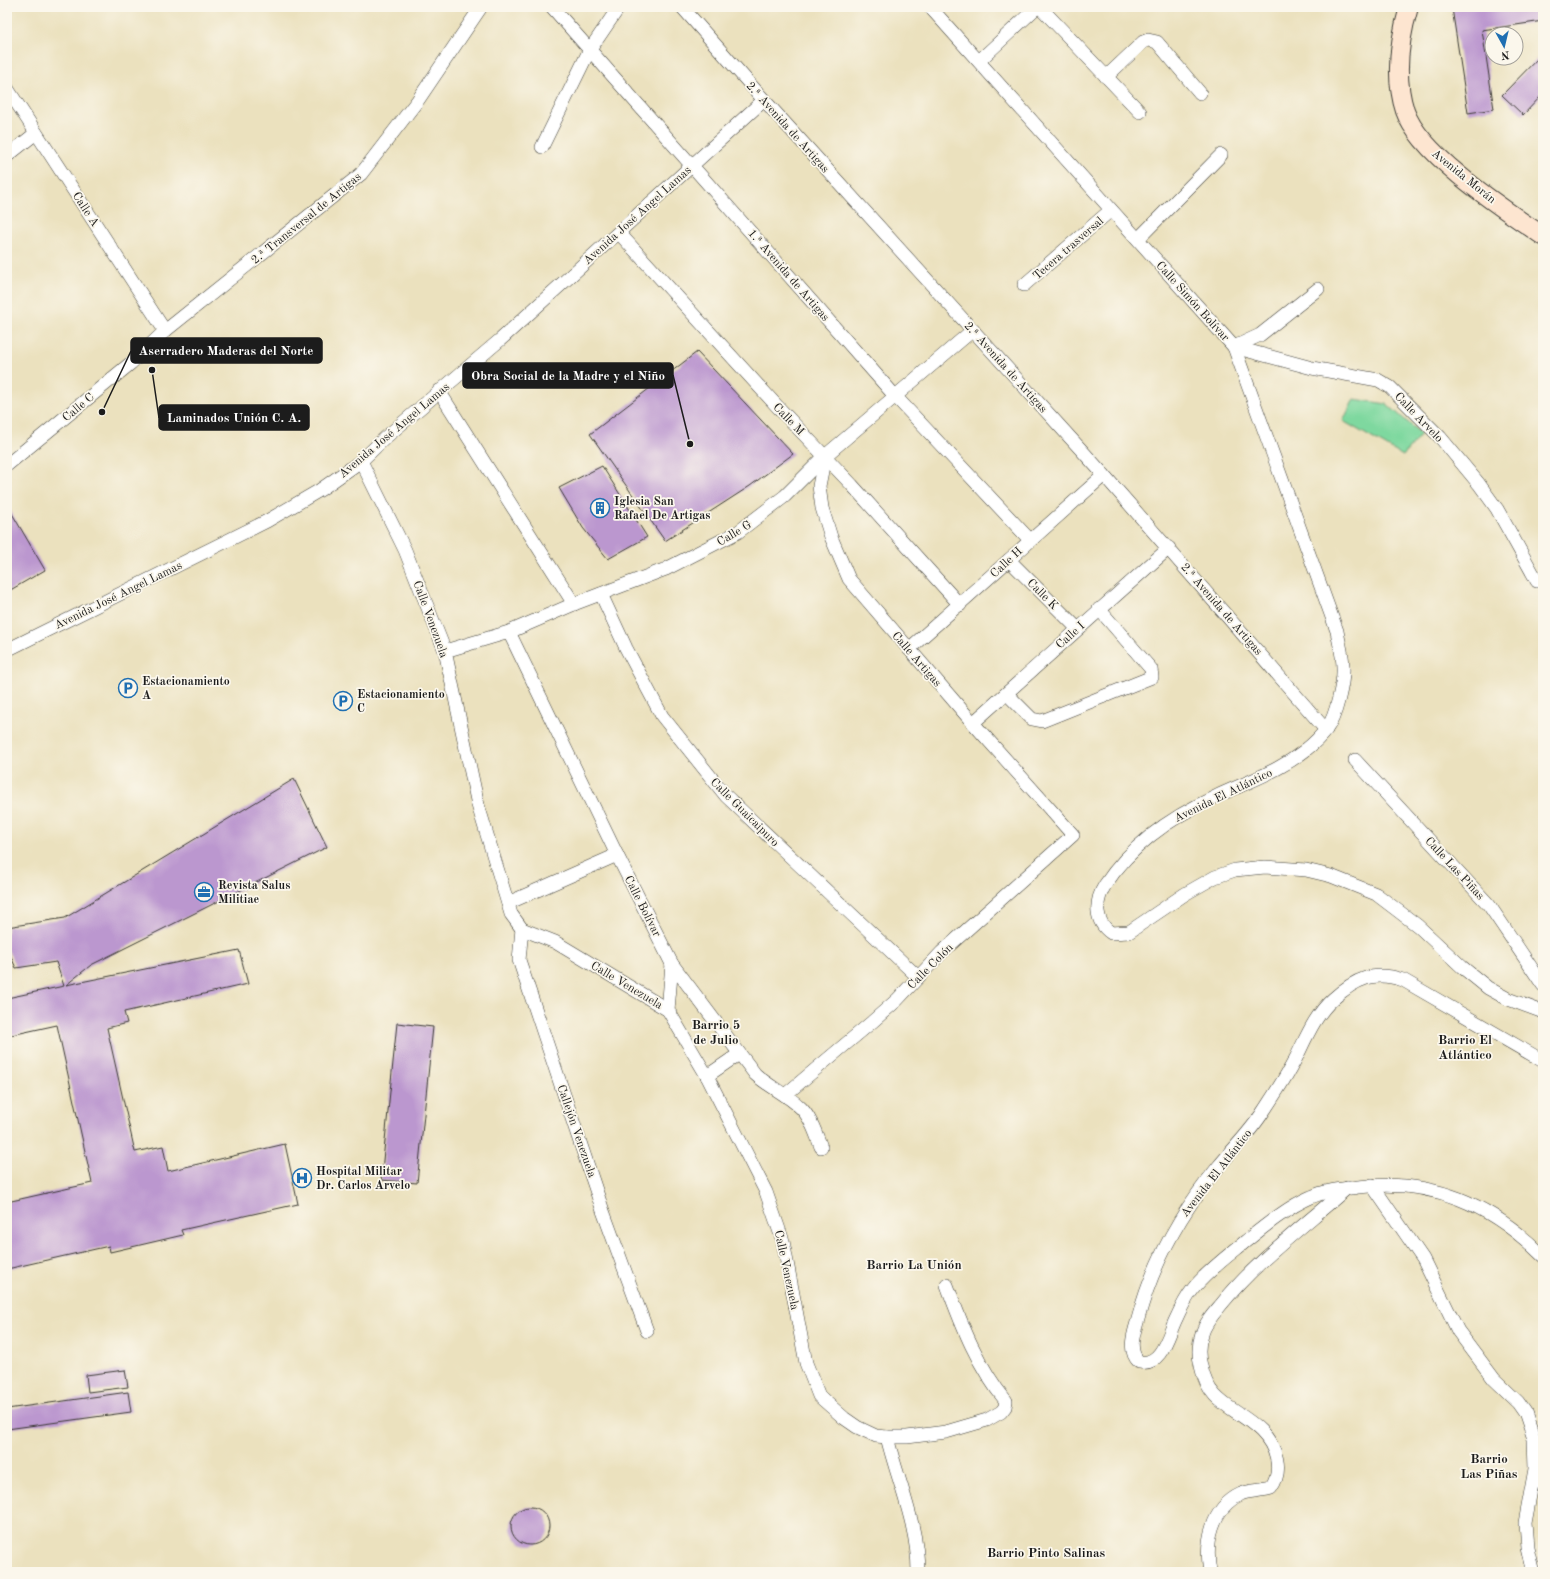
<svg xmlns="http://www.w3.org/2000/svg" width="1550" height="1579" font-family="'Old Standard TT',serif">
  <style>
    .green { fill: #7ed89f; stroke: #4d7a5e }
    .building { fill: #bb97cf }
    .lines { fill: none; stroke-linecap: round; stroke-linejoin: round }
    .minor-casing { stroke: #3b3a34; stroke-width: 14 }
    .secondary-casing { stroke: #3b3a34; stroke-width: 20 }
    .minor { stroke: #fff; stroke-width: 13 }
    .secondary { stroke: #fde5d0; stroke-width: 18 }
    .labels { text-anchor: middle; stroke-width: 3.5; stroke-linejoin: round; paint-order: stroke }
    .street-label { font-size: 12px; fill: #1c1c1c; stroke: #fbf7ec }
    .poi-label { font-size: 12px; font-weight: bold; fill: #1c1c1c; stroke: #fbf7ec; text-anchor: start }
    .neighbourhood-label { font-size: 13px; font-weight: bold; fill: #1c1c1c; stroke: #fbf7ec }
    .leader { fill: none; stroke: #1c1c1c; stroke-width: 1.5 }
    .callout-dot { fill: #1c1c1c; stroke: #fbf7ec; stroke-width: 1.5 }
    .callout { fill: #1c1c1c; stroke: #1c1c1c; stroke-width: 1.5 }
    .callout-label { font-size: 13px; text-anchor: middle; font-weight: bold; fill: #fff }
  </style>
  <rect width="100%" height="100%" fill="#fbf7ec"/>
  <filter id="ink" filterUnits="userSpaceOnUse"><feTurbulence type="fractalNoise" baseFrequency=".025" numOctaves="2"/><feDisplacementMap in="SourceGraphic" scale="8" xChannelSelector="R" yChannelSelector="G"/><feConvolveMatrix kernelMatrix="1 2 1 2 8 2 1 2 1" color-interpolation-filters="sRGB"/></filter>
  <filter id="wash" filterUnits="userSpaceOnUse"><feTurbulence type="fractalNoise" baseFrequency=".012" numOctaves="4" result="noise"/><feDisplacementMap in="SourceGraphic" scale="16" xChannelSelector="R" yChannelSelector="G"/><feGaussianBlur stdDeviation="0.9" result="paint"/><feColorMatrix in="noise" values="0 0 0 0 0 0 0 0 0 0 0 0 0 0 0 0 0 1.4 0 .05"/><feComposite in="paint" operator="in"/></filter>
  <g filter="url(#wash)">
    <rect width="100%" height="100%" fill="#ebe1be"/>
    <path class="green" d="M1354 399 1387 404 1421 434 1403 456 1343 421Z"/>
    <g id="blocks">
      <g class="building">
        <path d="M1457 7H1543V21L1482 30 1494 109 1468 113 1452 8Z"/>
        <path d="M1543 53V94L1523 115 1502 95Z"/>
        <path d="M697 352 793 454 750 486 665 541 590 434Z"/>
        <path d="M602 466 647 537 608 559 583 528 559 488Z"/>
        <path d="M7 505 45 570 7 592Z"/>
        <path d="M294 779 327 847 91 965 66 985 239 950 248 984 124 1012 127 1023 107 1028 135 1152 163 1146 168 1171 285 1144 298 1204 181 1230 183 1235 110 1252 109 1246 7 1269V1202L92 1183 57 1025 7 1036V998L64 986 56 962 16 968 7 948V927L65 918Z"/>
        <path d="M397 1023 433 1027 417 1183 381 1180Z"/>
        <path d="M125 1370 128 1387 88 1392 86 1375Z"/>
        <path d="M128 1392 131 1412 7 1429V1409Z"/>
        <circle cx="530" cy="1526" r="19"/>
      </g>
    </g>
  </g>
  <g filter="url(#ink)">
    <use href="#blocks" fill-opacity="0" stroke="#3b3a34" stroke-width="1"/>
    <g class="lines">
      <g class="minor-casing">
        <g id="minor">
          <path d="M552 7 895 396 1030 540"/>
          <path d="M682 7 764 100 1104 475 1326 730"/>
          <path d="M930 7 1234 347 1337 631C1339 643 1343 655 1343 667 1344 681 1336 717 1327 728 1316 744 1295 759 1278 768 1258 779 1236 787 1215 797 1171 817 1132 844 1105 885 1095 901 1094 921 1111 933L1129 932 1185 894 1215 877 1235 870 1265 867 1306 870 1331 876 1376 894 1418 926 1462 967 1488 988 1508 999 1543 1012"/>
          <path d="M1040 7 1140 112"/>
          <path d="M979 61 1037 7"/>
          <path d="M1106 77 1143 42 1148 40 1157 42 1200 93"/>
          <path d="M7 88 165 331"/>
          <path d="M542 147 589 51 619 7"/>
          <path d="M7 156 36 133"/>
          <path d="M619 233 776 405 852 485 960 605"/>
          <path d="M1138 239 1221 155"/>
          <path d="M1024 285 1111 210"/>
          <path d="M1234 347 1312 368 1378 380 1390 387 1440 437 1479 484 1497 509 1537 581"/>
          <path d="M1234 347 1260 335 1318 289"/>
          <path d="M439 391 574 604"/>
          <path d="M361 461 405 550 445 651 478 805 511 914 522 929 555 942 668 1010 707 1076 766 1192 783 1241 806 1363 819 1396 844 1418 857 1427 876 1436 887 1437H907L946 1432 963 1427 987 1420 1001 1412 1005 1407 1006 1401C978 1367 962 1326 947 1285"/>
          <path d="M7 465 131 363 165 331 361 174 418 100 481 7"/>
          <path d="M1009 560 1077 628"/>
          <path d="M601 594 626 648 662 716 726 796 918 977"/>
          <path d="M509 632 617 855 672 964 755 1074C769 1087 787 1094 801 1108 811 1118 816 1134 821 1147"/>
          <path d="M909 649 1104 475"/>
          <path d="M7 650 267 521 320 490 361 461 386 437 500 340 764 100"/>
          <path d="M445 651 509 632 574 604 666 569 738 532 785 496 825 456 973 330"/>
          <path d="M1007 694 1032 719 1042 721 1152 677 1151 669 1099 609"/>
          <path d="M973 723 1169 548"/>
          <path d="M1355 760 1489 905 1543 985"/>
          <path d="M508 903 617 855"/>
          <path d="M522 929 519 960 603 1211 647 1331"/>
          <path d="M668 1010 672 964"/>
          <path d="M1543 1061 1403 980C1374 970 1355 979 1333 999 1315 1015 1306 1038 1296 1058 1286 1077 1273 1097 1261 1115 1249 1133 1233 1149 1219 1166 1181 1212 1153 1262 1138 1319 1134 1333 1127 1350 1139 1362 1161 1367 1168 1336 1175 1321 1180 1310 1185 1299 1193 1289 1207 1271 1229 1255 1246 1241 1266 1225 1288 1207 1311 1197 1326 1190 1343 1189 1358 1187 1432 1178 1491 1204 1543 1256"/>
          <path d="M707 1076 739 1054"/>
          <path d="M785 1095 872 1022 897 1000 942 952 1073 835 973 723 849 579 831 537 822 508 819 486 825 456"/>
          <path d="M1372 1185 1423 1259 1458 1331 1494 1379 1518 1402 1525 1412 1534 1439 1535 1469 1525 1523 1527 1547 1533 1572"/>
          <path d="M887 1437C898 1482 918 1525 918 1572"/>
          <path d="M1210 1572C1205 1543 1211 1508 1241 1494 1249 1490 1262 1491 1271 1488 1284 1470 1276 1446 1261 1431 1237 1407 1209 1406 1201 1366 1198 1355 1198 1345 1202 1334 1205 1323 1213 1314 1220 1306 1256 1261 1304 1226 1347 1188"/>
        </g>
      </g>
      <g class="secondary-casing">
        <path id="secondary" d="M1409 7C1399 41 1394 77 1405 111 1420 155 1505 210 1543 236"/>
      </g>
      <use href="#minor" class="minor"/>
      <use href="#secondary" class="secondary"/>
    </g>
  </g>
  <defs>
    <g id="building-ring" transform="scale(1)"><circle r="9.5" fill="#fbf7ec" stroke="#1f6fb2" stroke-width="1.5"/><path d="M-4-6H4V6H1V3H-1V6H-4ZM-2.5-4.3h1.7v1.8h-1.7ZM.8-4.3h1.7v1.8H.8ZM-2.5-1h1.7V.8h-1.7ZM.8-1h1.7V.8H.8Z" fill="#1f6fb2"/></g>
    <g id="parking-ring" transform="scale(1)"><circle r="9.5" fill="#fbf7ec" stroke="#1f6fb2" stroke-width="1.5"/><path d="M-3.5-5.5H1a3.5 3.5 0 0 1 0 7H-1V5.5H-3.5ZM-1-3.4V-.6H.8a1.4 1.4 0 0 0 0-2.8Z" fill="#1f6fb2"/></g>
    <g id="office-ring" transform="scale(1)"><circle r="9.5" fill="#fbf7ec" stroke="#1f6fb2" stroke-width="1.5"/><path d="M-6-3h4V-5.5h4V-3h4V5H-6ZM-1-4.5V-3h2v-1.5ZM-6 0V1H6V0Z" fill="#1f6fb2"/></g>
    <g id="hospital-ring" transform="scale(1)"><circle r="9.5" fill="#fbf7ec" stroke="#1f6fb2" stroke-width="1.5"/><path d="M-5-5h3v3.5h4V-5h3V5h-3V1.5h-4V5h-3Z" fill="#1f6fb2"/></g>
  </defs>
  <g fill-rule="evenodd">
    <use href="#building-ring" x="600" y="508"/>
    <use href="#parking-ring" x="128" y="688"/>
    <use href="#parking-ring" x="343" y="701"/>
    <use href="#office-ring" x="204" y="892"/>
    <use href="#hospital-ring" x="302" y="1178"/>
  </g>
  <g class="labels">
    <g class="street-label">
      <text transform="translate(788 127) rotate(48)" y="4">2.ª Avenida de Artigas</text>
      <text transform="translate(1464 176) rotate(39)" y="4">Avenida Morán</text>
      <text transform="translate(86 209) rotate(57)" y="4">Calle A</text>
      <text transform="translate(637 215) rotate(-42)" y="4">Avenida José Angel Lamas</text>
      <text transform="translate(306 218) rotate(-39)" y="4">2.ª Transversal de Artigas</text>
      <text transform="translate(1068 248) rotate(-41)" y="4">Tecera trasversal</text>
      <text transform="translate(789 275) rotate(49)" y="4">1.ª Avenida de Artigas</text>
      <text transform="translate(1193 301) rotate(48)" y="4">Calle Simón Bolívar</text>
      <text transform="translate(1006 367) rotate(48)" y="4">2.ª Avenida de Artigas</text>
      <text transform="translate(78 407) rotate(-40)" y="4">Calle C</text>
      <text transform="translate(1419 417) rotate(46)" y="4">Calle Arvelo</text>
      <text transform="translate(789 419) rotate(46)" y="4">Calle M</text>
      <text transform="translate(394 430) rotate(-40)" y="4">Avenida José Angel Lamas</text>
      <text transform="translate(734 533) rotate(-31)" y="4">Calle G</text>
      <text transform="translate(1006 562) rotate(-43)" y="4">Calle H</text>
      <text transform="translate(1043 594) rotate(45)" y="4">Calle K</text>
      <text transform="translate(118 595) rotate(-26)" y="4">Avenida José Angel Lamas</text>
      <text transform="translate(1222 609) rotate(49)" y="4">2.ª Avenida de Artigas</text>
      <text transform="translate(431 619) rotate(70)" y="4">Calle Venezuela</text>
      <text transform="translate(1070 635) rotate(-42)" y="4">Calle I</text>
      <text transform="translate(917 659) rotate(49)" y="4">Calle Artigas</text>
      <text transform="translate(1223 795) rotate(-26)" y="4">Avenida El Atlántico</text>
      <text transform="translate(745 812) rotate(45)" y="4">Calle Guaicaipuro</text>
      <text transform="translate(1455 868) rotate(47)" y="4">Calle Las Piñas</text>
      <text transform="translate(643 906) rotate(63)" y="4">Calle Bolívar</text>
      <text transform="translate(930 966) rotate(-45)" y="4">Calle Colón</text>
      <text transform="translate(627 985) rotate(31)" y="4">Calle Venezuela</text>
      <text transform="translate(577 1131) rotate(71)" y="4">Callejón Venezuela</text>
      <text transform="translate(1216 1173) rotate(-52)" y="4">Avenida El Atlántico</text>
      <text transform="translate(787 1270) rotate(78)" y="4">Calle Venezuela</text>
    </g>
    <g class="poi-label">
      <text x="614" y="505">Iglesia San<tspan x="614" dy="14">Rafael De Artigas</tspan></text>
      <text x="142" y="685">Estacionamiento<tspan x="142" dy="14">A</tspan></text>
      <text x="357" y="698">Estacionamiento<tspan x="357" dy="14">C</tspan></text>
      <text x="218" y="889">Revista Salus<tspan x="218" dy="14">Militiae</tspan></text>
      <text x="316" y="1175">Hospital Militar<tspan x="316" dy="14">Dr. Carlos Arvelo</tspan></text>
    </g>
    <g class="neighbourhood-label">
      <text x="716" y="1029">Barrio 5<tspan x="716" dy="15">de Julio</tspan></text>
      <text x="1465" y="1044">Barrio El<tspan x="1465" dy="15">Atlántico</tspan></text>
      <text x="914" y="1269">Barrio La Unión</text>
      <text x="1489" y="1463">Barrio<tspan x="1489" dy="15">Las Piñas</tspan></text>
      <text x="1046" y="1557">Barrio Pinto Salinas</text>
    </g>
  </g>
  <path class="leader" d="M102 412L131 351M690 444L673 375M152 370L159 418"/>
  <g class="callout-dot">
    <circle cx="102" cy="412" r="4"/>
    <circle cx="690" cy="444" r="4"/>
    <circle cx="152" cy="370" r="4"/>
  </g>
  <g class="callout">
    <rect x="131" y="338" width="191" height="25" rx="4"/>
    <rect x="463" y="363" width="210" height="25" rx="4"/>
    <rect x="159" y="405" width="150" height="25" rx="4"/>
  </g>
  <g class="callout-label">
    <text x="226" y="355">Aserradero Maderas del Norte</text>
    <text x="568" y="380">Obra Social de la Madre y el Niño</text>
    <text x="234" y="422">Laminados Unión C. A.</text>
  </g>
  <rect width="1550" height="1579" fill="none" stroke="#fbf7ec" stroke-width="24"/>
  <g transform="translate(1504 46) rotate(172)"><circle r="19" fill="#fbf7ec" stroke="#a29f99"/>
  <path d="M0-3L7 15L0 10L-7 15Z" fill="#1f6fb2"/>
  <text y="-6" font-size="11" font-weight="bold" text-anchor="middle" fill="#1c1c1c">N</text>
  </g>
</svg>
